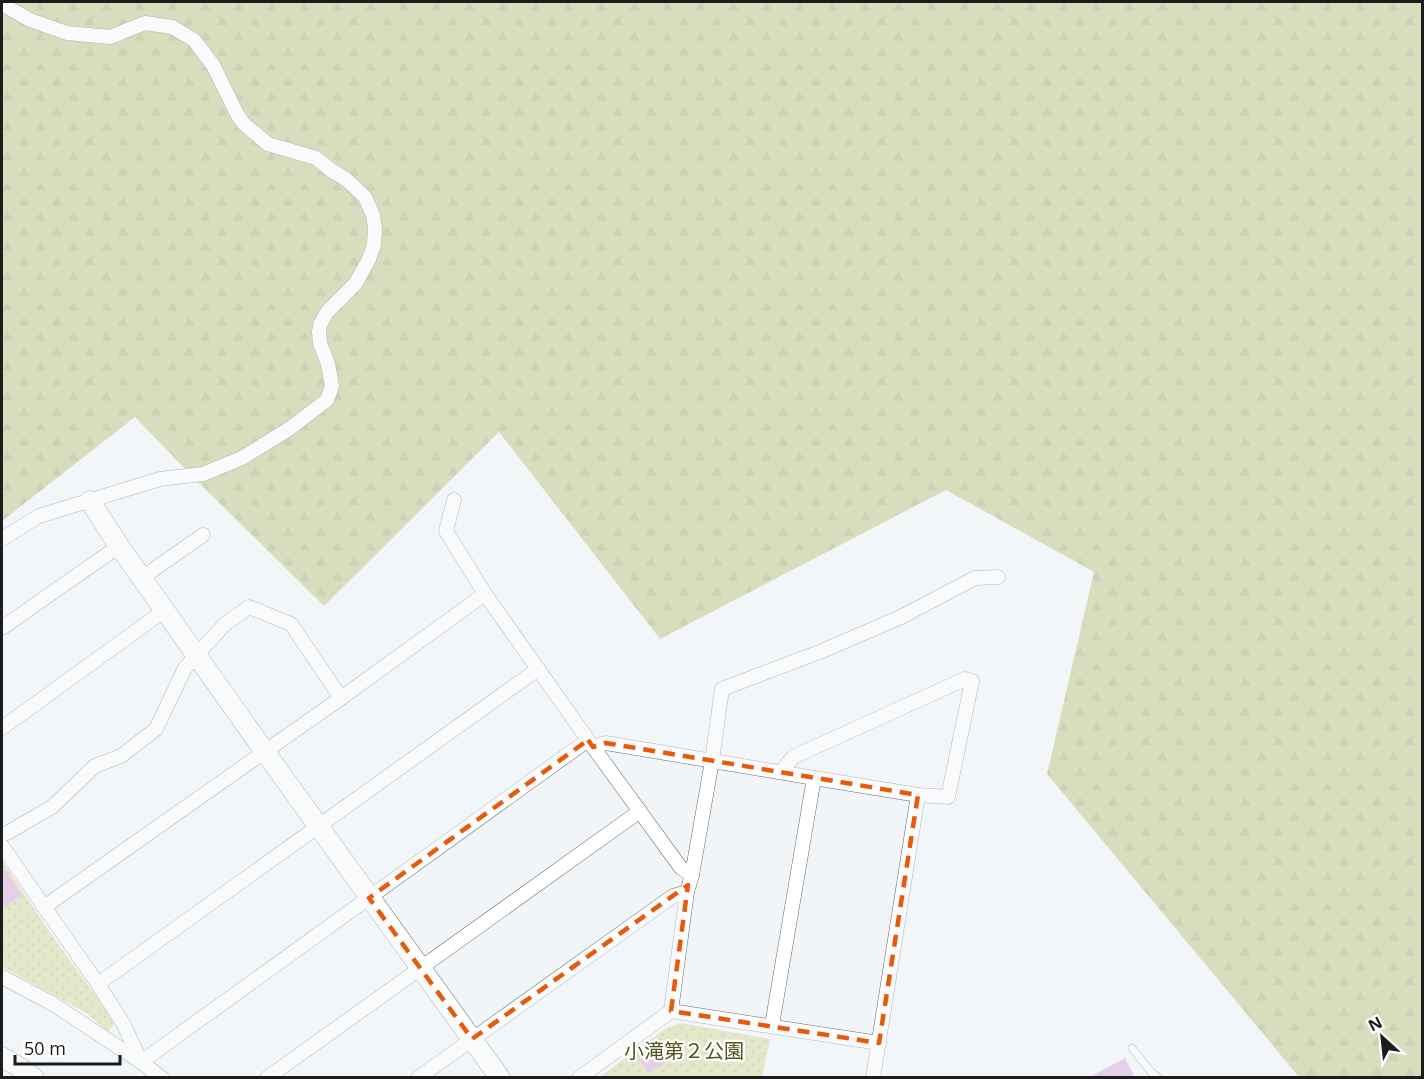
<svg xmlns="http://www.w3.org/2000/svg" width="1424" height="1079" font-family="'Open Sans','Noto Sans JP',sans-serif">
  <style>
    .forest { fill: url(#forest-firs) }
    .park { fill: url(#park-dots) }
    .building { fill: #d4a1d8 }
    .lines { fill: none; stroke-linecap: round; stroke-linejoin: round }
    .lane-casing { stroke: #67696c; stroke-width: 8 }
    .street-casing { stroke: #67696c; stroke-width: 15 }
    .secondary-casing { stroke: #67696c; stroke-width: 21 }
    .lane { stroke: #fff; stroke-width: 7 }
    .street { stroke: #fff; stroke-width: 14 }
    .secondary { stroke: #fff; stroke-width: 20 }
    .marked { fill: none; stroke: #e8590c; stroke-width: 4.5; stroke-dasharray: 12 8; stroke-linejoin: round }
    .labels { text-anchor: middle; stroke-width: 4.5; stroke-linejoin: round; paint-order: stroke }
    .park-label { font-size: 20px; fill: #53541e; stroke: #fff }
  </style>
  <defs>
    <pattern id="forest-firs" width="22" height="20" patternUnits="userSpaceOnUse" patternTransform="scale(1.5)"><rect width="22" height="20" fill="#bcbf76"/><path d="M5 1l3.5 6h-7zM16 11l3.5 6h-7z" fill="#a1a466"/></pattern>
    <pattern id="park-dots" width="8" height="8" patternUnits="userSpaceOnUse" patternTransform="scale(1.5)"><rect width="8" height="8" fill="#d3d693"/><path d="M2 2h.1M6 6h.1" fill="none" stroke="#b5b77e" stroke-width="1.8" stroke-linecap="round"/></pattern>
  </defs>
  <rect width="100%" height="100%" fill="#f2f5f8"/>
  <path class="forest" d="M2 2H1422V1077H1299L1047 774 1094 572 946 490 660 639 499 432 324 606 192 476 135 417 2 521Z"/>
  <g class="park">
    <path d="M2 861 58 944 115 1022 108 1032 88 1014 2 967Z"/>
    <path d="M681 1023 770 1039 762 1077 598 1078 665 1029Z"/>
  </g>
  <g class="building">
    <path d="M2 865 22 895 5 907 2 903Z"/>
    <path d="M661 1038 674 1057 649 1073 636 1055Z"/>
    <path d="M1125 1058 1135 1078H1088Z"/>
  </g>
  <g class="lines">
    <g class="lane-casing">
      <path id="lane" d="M1132 1048 1151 1072 1159 1078"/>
    </g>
    <g class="street-casing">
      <g id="street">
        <path d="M2 2 9 8 30 20 67 33 110 37 145 23 172 27 194 40 213 65 237 114 244 124 268 144 316 158 331 170 347 180 365 197 373 215 375 228 374 245 369 259 356 283 327 312 320 325 319 332 320 343 328 364 332 386 327 400 289 429 242 458 203 474 160 479 39 516 2 539"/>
        <path d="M454 500 446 531 485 594"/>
        <path d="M143 577 203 535"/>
        <path d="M2 628 119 546"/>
        <path d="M2 728 165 610"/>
        <path d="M593 747 606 743 814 778 918 795 948 797 972 681 965 679 793 757 781 772"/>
        <path d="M2 834 7 833 52 807 95 766 121 756 156 729 185 668 224 625 249 607 291 624 341 698"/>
        <path d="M2 846 98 984 124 1025 141 1062"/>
        <path d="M44 907 341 698 485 594 593 747 681 868 692 875"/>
        <path d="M2 977 53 1004 141 1062 162 1078"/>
        <path d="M98 984 538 669"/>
        <path d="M671 1011 687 892 692 875 712 761 722 689 822 651 901 617 975 578 998 577"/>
        <path d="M772 1025 814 778"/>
        <path d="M141 1062 588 740"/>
        <path d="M267 1078 640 811"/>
        <path d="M418 1078 673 896 687 892"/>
        <path d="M579 1078 671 1011 879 1043"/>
        <path d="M873 1078 918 795"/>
      </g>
    </g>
    <g class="secondary-casing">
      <g id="secondary">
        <path d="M90 501 119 546 265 752 500 1078"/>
        <path d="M2 1057 19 1067 34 1078"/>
      </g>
    </g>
    <use href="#lane" class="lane"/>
    <use href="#street" class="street"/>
    <use href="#secondary" class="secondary"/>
  </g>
  <path d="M0 0H1424V1079H0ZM588 740 593 747 606 743 918 795 879 1043 671 1011 688 885 472 1039 369 898Z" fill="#f2f5f8" fill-opacity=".55" fill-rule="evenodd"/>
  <path class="marked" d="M588 740 593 747 606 743 918 795 879 1043 671 1011 688 885 472 1039 369 898Z"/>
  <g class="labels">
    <g class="park-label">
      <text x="684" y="1058">小滝第２公園</text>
    </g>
  </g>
  <rect width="1424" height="1079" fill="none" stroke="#1b1c1d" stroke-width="6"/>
  <g transform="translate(1382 1037) rotate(333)" stroke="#ffffff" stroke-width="4.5" paint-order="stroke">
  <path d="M0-4.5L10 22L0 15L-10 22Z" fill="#1b1c1d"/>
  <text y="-9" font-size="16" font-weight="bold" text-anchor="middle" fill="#1b1c1d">N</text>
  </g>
  <path d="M15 1055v9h105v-9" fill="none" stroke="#1b1c1d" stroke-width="3"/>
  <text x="24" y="1055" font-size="18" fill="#1b1c1d" stroke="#ffffff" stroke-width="4.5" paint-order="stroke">50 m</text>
</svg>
